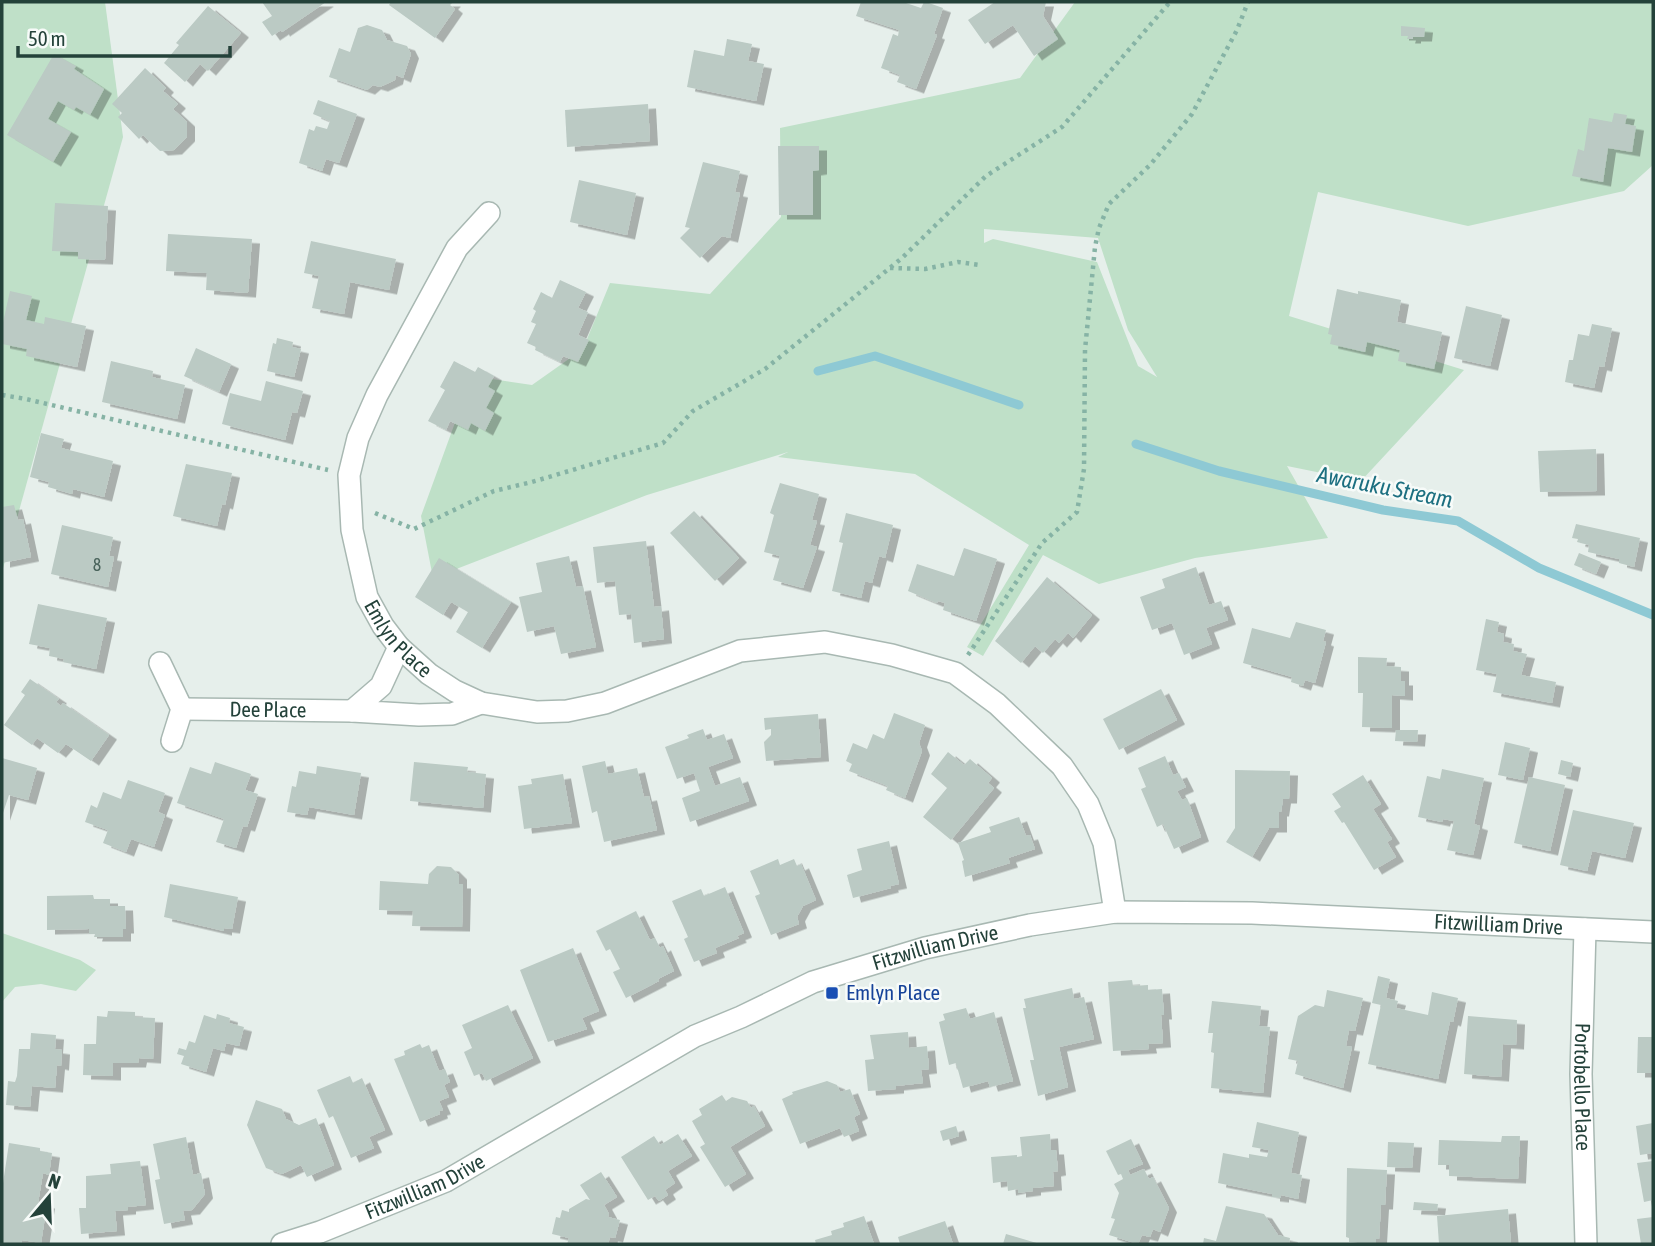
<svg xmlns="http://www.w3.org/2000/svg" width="1655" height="1246" font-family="'Asap Condensed',sans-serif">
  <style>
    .green { fill: #bfe0c8; fill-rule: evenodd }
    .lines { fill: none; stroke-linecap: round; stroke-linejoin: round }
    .stream { stroke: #8ec9d4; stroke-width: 9 }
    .building { fill: #bbcac4; filter: url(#shadow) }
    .minor-casing { stroke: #a8b8b2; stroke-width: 24 }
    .tertiary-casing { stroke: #a8b8b2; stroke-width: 24 }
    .path { stroke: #86b3a5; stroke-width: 4.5; stroke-dasharray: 3.5 5; stroke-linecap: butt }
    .minor { stroke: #fff; stroke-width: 21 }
    .tertiary { stroke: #fff; stroke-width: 21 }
    .transit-dot { fill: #1a4fb4; stroke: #f7fbf9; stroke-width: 2.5 }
    .labels { text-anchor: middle; stroke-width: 5; stroke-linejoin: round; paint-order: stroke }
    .number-label { font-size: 18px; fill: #4a645c }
    .street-label { font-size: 21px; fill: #24423a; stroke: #f7fbf9 }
    .transit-label { font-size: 21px; fill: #164399; stroke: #f7fbf9; text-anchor: start }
    .water-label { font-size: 23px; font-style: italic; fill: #1c6f80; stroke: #f7fbf9 }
  </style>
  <defs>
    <filter id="shadow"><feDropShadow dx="8" dy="4.5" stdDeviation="0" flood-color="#0004"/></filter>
  </defs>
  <rect width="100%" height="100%" fill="#e6efeb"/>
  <g class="green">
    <path d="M2 2H105L123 137 2 572Z"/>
    <path d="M1075 2H1653V165L1624 191 1468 226 1318 192 1289 316 1464 370 1361 481 1287 466 1328 538 1195 558 1099 584 1043 555 983 656 967 647 1029 545 915 474 778 457 788 452 647 495 433 578 421 516 472 376 532 385 583 349 610 283 710 294 781 217 780 128 1020 78ZM984 229 1098 238 1128 330 1157 377 1138 366 1097 262 993 239 984 243Z"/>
    <path d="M2 933 80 960 96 970 76 991 41 984 15 987 2 1002Z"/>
  </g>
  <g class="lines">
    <g class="stream">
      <path d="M818 371 875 356 1019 405"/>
      <path d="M1136 444 1219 471 1383 510 1458 521 1539 568 1653 615"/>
    </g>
  </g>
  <g class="building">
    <path d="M262 2H326L282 32 281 30 272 36 262 22 272 16Z"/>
    <path d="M391 2H453L450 5 455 9 435 38 389 5Z"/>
    <path d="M861 2H903L921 8 924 2H926L943 8 934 34 937 35 916 89 897 82 900 75 881 68 893 34 898 36 899 30 856 16Z"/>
    <path d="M995 2H1046L1043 16 1058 39 1034 56 1013 25 985 44 968 20Z"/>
    <path d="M208 6 241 33 208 71 200 64 185 82 164 63 179 45 176 43Z"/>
    <path d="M367 25 382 30 387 40 407 46 411 54 403 78 396 75 395 80 380 87 373 85 367 90 329 77 339 48 350 52 358 28Z"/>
    <path d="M1401 26 1425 28 1424 37H1413V39H1407L1408 36H1401Z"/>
    <path d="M727 39 752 44 748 61 764 64 756 101 687 87 694 50 724 56Z"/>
    <path d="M54 54 76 66 74 69 104 89 90 115 76 107 74 110 58 101 48 119 71 132 53 162 7 135Z"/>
    <path d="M145 68 166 88 163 91 178 104 173 109 187 122V137L174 150 160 151 143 135 139 139 118 117 122 113 112 104Z"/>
    <path d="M318 100 357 114 339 163 326 159 322 171 299 163 309 129 314 131 316 126 327 129 330 121 313 114Z"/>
    <path d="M648 104 650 141 567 147 565 110Z"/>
    <path d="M1614 113 1627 115 1625 124 1636 126 1632 152 1608 148 1603 182 1572 176 1578 149 1584 151 1589 118 1612 122Z"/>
    <path d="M778 146H819V170L813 171V215H779Z"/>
    <path d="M703 162 740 171 735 192 740 193 730 238 722 236 700 258 680 238 690 228 685 227Z"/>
    <path d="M579 180 636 193 627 235 570 222Z"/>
    <path d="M55 203 108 206 105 260 78 259V252L52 251Z"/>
    <path d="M168 234 252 239 248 293 206 290 207 273 166 271Z"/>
    <path d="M311 241 396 259 389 290 350 282 344 314 312 308 319 276 304 273Z"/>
    <path d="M560 280 586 292 578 308 588 312 578 335 589 340 578 362 563 356 560 362 535 350 536 347 527 343 536 324 531 322 536 311 533 309 541 292 552 298Z"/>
    <path d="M1337 289 1358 294V291L1401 300 1397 322 1442 332 1434 369 1398 361 1400 350 1367 342 1365 352 1330 344 1332 335 1328 334Z"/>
    <path d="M10 291 32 296 26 320 44 324 45 317 86 326 77 367 26 356 27 349 2 344V327Z"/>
    <path d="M1466 306 1502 315 1490 366 1454 358Z"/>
    <path d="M1592 324 1612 328 1604 367 1599 366 1594 388 1565 382 1569 360H1573L1578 334 1589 336Z"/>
    <path d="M277 338 293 342 292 347 301 349 294 377 267 371 273 343 276 344Z"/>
    <path d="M196 348 231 364 219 392 184 376Z"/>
    <path d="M111 361 153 371 152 377 185 385 177 419 102 402Z"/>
    <path d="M454 361 475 372 478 367 494 376 488 387 495 391 486 408 494 413 485 431 471 423 468 430 450 421 446 430 428 421 445 390 440 387Z"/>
    <path d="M266 381 303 391 297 413 292 412 285 440 222 424 230 393 261 401Z"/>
    <path d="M41 433 64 439 61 448 113 461 104 497 73 489 72 494 48 487 49 482 30 477Z"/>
    <path d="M1596 449 1597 491 1540 492 1538 451Z"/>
    <path d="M186 464 232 473 225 505 222 504 217 526 173 516Z"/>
    <path d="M780 483 819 494 812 520 817 521 810 545 817 547 803 588 773 580 780 556 764 552 774 515 770 513Z"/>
    <path d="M14 505 18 520 23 519 31 557 2 563V507Z"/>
    <path d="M694 511 739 558 715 581 670 533Z"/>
    <path d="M846 513 893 525 885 558 879 556 872 583 865 581 861 598 832 591 843 543 839 542Z"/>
    <path d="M1576 524 1640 538 1634 567 1619 563V559L1588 552 1589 545 1577 542 1578 539 1572 538Z"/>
    <path d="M62 525 113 537 109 556 114 557 108 587 51 574Z"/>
    <path d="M646 541 654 607 661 606 664 639 634 643 631 614 619 615 615 581 597 583 593 547Z"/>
    <path d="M964 548 997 559 976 621 943 610 945 603 938 601 937 603 908 591 917 564 954 576Z"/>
    <path d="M1579 553 1601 562 1596 574 1574 565Z"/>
    <path d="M569 556 576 587 583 586 596 647 561 654 554 626 527 632 519 597 542 592 536 563Z"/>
    <path d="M439 558 511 602 482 648 456 632 468 612 451 602 443 615 415 597Z"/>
    <path d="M1196 567 1209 605 1221 601 1228 620 1206 628 1212 644 1184 655 1172 623 1152 630 1140 597 1165 588 1162 579Z"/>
    <path d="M1047 577 1092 615 1073 638 1068 633 1059 643 1055 639 1043 653 1035 646 1021 663 995 641Z"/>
    <path d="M38 604 107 618 96 669 63 662 64 659 49 656 50 648 29 644Z"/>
    <path d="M1486 619 1499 622 1497 632 1504 634 1503 642 1514 644 1513 651 1527 654 1521 675 1556 682 1552 703 1493 692 1497 674 1476 670Z"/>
    <path d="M1296 622 1326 630 1323 641 1326 642 1315 683 1305 680 1303 686 1291 682 1292 677 1243 663 1252 628 1290 638Z"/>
    <path d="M1358 657 1387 658 1386 666 1401 667V681H1405V696L1392 695V728L1362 727 1363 693H1358Z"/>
    <path d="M30 679 59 699 56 702 61 706 63 703 109 735 91 761 66 744 58 753 37 738 32 745 4 725 25 695 21 692Z"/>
    <path d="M1161 689 1177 720 1119 750 1103 719Z"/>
    <path d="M894 713 925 725 919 743 922 751 905 798 886 790 888 786 849 771 852 764 846 761 853 743 867 749 873 734 884 739Z"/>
    <path d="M818 714 821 757 766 761 764 742 771 735V729L765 730 764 718Z"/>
    <path d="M703 729 707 740 724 734 733 758 708 767 715 786 740 777 749 801 690 822 682 798 700 791 694 773 677 779 665 747 689 738 687 735Z"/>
    <path d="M1396 730H1418L1417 742 1395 741Z"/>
    <path d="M1505 742 1530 748 1523 780 1498 775Z"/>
    <path d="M948 752 964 765 970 759 992 778 988 783 994 788 951 840 923 817 947 788 931 774Z"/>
    <path d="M1165 756 1173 775 1179 773 1186 787 1177 791 1182 800 1187 798 1201 837 1174 849 1163 824 1157 827 1141 789 1146 787 1138 768Z"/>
    <path d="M2 758 37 768 28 800 9 795 2 816Z"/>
    <path d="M1561 760 1573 763 1570 777 1558 774Z"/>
    <path d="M605 761 608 774 637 768 644 797 649 796 657 830 604 842 597 811 592 813 582 766Z"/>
    <path d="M215 762 251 774 245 790 258 794 247 827 243 826 236 848 216 842 224 819 177 803 190 767 211 774Z"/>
    <path d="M414 762 468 767 467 772 486 774 483 808 410 801Z"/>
    <path d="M317 766 361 773 354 815 309 807 307 815 287 812 292 786 296 787 299 771 316 774Z"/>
    <path d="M1442 769 1484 778 1474 824 1480 826 1473 855 1447 850 1454 821 1443 819 1442 822 1418 817 1427 776 1440 779Z"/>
    <path d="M1235 770 1290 771 1289 799H1283L1281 812H1279V828H1269L1252 857 1226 842 1235 828Z"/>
    <path d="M563 774 572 823 524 829 518 786 532 784 531 779Z"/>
    <path d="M1363 775 1381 804 1373 809 1392 839 1387 842 1396 857 1374 870 1344 822 1342 823 1334 811 1341 807 1332 794Z"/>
    <path d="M1529 777 1565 785 1550 851 1514 843Z"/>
    <path d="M128 780 165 793 158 812 165 815 154 847 131 839 126 852 103 843 108 830 85 822 91 805 97 808 103 792 121 799Z"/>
    <path d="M1573 810 1634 823 1625 858 1592 851 1587 871 1560 865Z"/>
    <path d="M1019 817 1026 836 1030 835 1035 849 1008 858 1010 863 965 877 962 861 964 860 958 843 991 832 989 827Z"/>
    <path d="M889 841 899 884 890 886 891 888 853 898 847 875 862 870 857 849Z"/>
    <path d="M778 859 780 865 794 859 797 866 801 864 816 900 803 906 797 917 799 924 771 935 755 896 760 894 750 871Z"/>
    <path d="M437 866 451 867 459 875V884H463L462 927 412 926 413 911 379 910 380 881 428 884 429 874Z"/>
    <path d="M170 884 238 897 232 929 224 928V931L164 917Z"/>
    <path d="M725 887 744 933 737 936 739 938 715 948 717 953 694 962 684 939 688 937 672 901 701 889 704 896Z"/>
    <path d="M93 895 94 899H110V906H125L126 929H123V937H94L95 934H89V929L47 930V896Z"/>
    <path d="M636 911 650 940 655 938 660 948 663 946 674 971 658 979 659 981 626 998 613 972 620 969 610 949 606 951 596 931Z"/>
    <path d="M573 948 599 1011 582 1018 587 1029 548 1042 520 970Z"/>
    <path d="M1378 976 1390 979 1386 998 1398 1001 1396 1008 1428 1015 1432 992 1458 998 1453 1022 1450 1021 1438 1079 1368 1064 1381 1005 1372 1003Z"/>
    <path d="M1132 980 1133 986 1148 985V990L1162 989 1164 1015H1161L1163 1043 1148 1044 1149 1049 1113 1051 1108 982Z"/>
    <path d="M1072 988 1074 999 1084 997 1094 1039 1059 1047 1068 1087 1038 1096 1030 1060H1034L1023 1008H1026L1024 999Z"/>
    <path d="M1327 990 1363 998 1355 1031 1349 1030 1346 1046 1352 1047 1343 1088 1295 1074 1298 1061 1288 1059 1298 1016 1315 1005 1324 1007Z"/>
    <path d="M1212 1001 1261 1006 1259 1026 1270 1027 1263 1093 1211 1088 1214 1053 1211 1052 1213 1033H1208Z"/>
    <path d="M508 1005 533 1058 486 1081 482 1073 474 1076 464 1052 472 1048 462 1025Z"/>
    <path d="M966 1008 970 1019 994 1012 1013 1081 990 1087 988 1081 963 1088 956 1063 949 1065 939 1022 945 1020 943 1014Z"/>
    <path d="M108 1011 135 1012V1017L155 1018 153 1059 139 1058 138 1063H113V1076L83 1075 84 1044H96L97 1016 107 1017Z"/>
    <path d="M217 1014 230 1018 229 1023 244 1027 239 1046 226 1043 224 1051 213 1048 206 1072 181 1064 184 1056 177 1054 179 1048 186 1050 189 1041 195 1043 204 1015 216 1019Z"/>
    <path d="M1468 1016 1517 1020 1516 1045 1503 1044 1501 1077 1464 1074Z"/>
    <path d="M908 1032 909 1048 927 1046 929 1069 921 1070 923 1083 896 1086V1089L868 1091 865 1060 874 1059 870 1035Z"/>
    <path d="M31 1033 56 1035 55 1049 62 1050 61 1066 57 1065 55 1088 32 1086 30 1107 6 1105 8 1081 15 1082 17 1076 19 1049H30Z"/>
    <path d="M1638 1037H1653V1073H1637Z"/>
    <path d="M420 1044 422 1048 429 1045 439 1071 445 1069 450 1082 444 1085 449 1097 439 1101 443 1110 439 1111 440 1114 420 1122 394 1059 405 1055 404 1051Z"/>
    <path d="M350 1076 353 1083 362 1078 385 1130 369 1137 374 1148 351 1158 333 1116 329 1118 317 1090Z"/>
    <path d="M827 1081 837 1085 840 1092 850 1089 860 1114 854 1117 859 1131 844 1137 840 1128 800 1144 782 1099 793 1094 792 1092Z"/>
    <path d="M722 1095 726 1101 732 1097 747 1101 751 1108 754 1106 765 1126 730 1147 746 1174 725 1187 700 1147 705 1144 692 1121 702 1115 699 1109Z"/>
    <path d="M256 1100 282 1109 286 1119 299 1125 316 1118 334 1165 307 1177 301 1165 282 1174 266 1168 247 1125Z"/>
    <path d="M1257 1122 1299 1132 1291 1173 1302 1175 1298 1199 1281 1195V1198L1272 1197V1194L1218 1183 1223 1153 1249 1158V1154L1267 1157 1269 1150 1252 1147Z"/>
    <path d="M1653 1123V1153L1640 1155 1636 1126Z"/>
    <path d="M956 1126 959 1136 943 1141 940 1131Z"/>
    <path d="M678 1134 692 1156 668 1171 675 1183 665 1190 668 1195 659 1201 655 1196 648 1200 621 1157 654 1136 660 1145Z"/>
    <path d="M1050 1134 1051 1150H1056L1058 1171 1053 1172 1054 1186 1033 1188V1191L1018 1193V1189L1008 1191 1007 1181 993 1183 991 1157 1017 1155V1157L1022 1156 1020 1137Z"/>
    <path d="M1502 1136H1520L1518 1179 1449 1176V1165H1438L1439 1140 1501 1142Z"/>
    <path d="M186 1137 193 1175 201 1173 205 1194 192 1210 183 1211 185 1220 164 1224 155 1180 160 1179 153 1144Z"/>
    <path d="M1131 1139 1143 1164 1128 1170 1130 1175 1144 1169 1149 1179 1153 1177 1169 1208 1160 1232 1153 1229 1150 1237 1142 1235 1138 1244 1109 1235 1115 1219 1111 1218 1119 1193 1114 1184 1123 1179 1121 1174 1118 1175 1106 1151Z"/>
    <path d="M1388 1142 1414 1143 1412 1168 1387 1167Z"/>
    <path d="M9 1143 40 1148V1151L52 1153 49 1175 43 1173 38 1203 47 1204 41 1243 22 1240 21 1244 2 1243V1190Z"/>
    <path d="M140 1161 146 1205 128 1207V1210L115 1211 117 1231 81 1234 79 1208H86V1176L111 1174 110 1164Z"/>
    <path d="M1653 1161V1200L1644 1202 1637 1163Z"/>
    <path d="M1347 1168 1387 1170 1385 1205H1381L1379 1239H1376V1244L1349 1242V1238L1346 1237Z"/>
    <path d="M601 1172 617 1197 604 1205 609 1214 608 1217 620 1220 615 1238 610 1237 608 1244H567L569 1238 552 1234 556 1217 560 1218 562 1210 569 1212V1209L586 1199 590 1200 580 1185Z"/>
    <path d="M1414 1202 1438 1204 1437 1211 1413 1210Z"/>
    <path d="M1226 1206 1264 1214 1278 1235 1290 1238 1289 1244H1203L1204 1238 1216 1241Z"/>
    <path d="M1508 1209 1511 1244H1439L1437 1216Z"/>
    <path d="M864 1216 874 1244H816L815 1240 832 1235 831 1231 844 1227 843 1223Z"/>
    <path d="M1653 1217V1244H1641L1637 1219Z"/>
    <path d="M945 1221 953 1244H900L898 1237Z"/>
    <path d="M1006 1234 1040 1244H1003Z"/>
  </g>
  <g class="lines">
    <g class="minor-casing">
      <g id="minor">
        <path id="s1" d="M489 213 457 248 377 395 358 438 349 475 352 530 367 597 383 626 399 647 429 674 455 691 481 703 537 712 567 711 605 703 740 651 825 642 892 655 955 673 997 704 1062 766 1088 804 1104 843 1115 912"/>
        <path d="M399 647 381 686 352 711 419 715 452 714 481 703"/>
        <path d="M160 663 182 709 172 741"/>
        <path id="s2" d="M182 709 352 711"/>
        <path id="s3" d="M1585 929 1581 1074 1586 1244"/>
      </g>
    </g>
    <g class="tertiary-casing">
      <g id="tertiary">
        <path id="s4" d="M282 1244 320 1232 446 1181 695 1036 741 1017 813 982 925 948 1030 925 1115 912 1252 913 1653 932"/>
      </g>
    </g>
    <g class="path">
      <path d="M890 268 925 269 958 262 979 265"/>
      <path d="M2 395 26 399 328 470"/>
      <path d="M375 513 414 529 494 491 532 482 663 443 693 411 765 369 842 307 902 258 986 176 1062 127 1170 2"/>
      <path d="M968 655 1042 543 1077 512 1084 469 1085 350 1095 247 1099 228 1109 204 1150 165 1192 114 1237 30 1248 2"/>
    </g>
    <use href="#minor" class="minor"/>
    <use href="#tertiary" class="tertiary"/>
  </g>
  <rect class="transit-dot" x="825" y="986" width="14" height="14" rx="3.5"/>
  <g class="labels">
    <g class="number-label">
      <text x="97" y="571">8</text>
    </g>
    <g class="street-label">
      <text dy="7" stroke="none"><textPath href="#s1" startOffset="476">Emlyn Place</textPath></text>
      <text dy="7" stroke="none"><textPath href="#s2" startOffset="86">Dee Place</textPath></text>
      <text dy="7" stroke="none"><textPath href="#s4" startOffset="1288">Fitzwilliam Drive</textPath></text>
      <text dy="7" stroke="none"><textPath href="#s4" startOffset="721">Fitzwilliam Drive</textPath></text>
      <text dy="7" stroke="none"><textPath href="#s3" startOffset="158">Portobello Place</textPath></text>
      <text dy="7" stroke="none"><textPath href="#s4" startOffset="154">Fitzwilliam Drive</textPath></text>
    </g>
    <g class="transit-label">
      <text x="846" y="1000">Emlyn Place</text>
    </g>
    <g class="water-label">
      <text transform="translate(1385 487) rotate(11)" y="8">Awaruku Stream</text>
    </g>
  </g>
  <rect width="1655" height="1246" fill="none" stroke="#24423a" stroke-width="7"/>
  <g transform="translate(49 1197) rotate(19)" stroke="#f7fbf9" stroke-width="5" paint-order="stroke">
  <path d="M0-5L12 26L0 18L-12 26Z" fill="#24423a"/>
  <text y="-10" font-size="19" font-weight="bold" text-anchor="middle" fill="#24423a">N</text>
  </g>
  <path d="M18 46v10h212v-10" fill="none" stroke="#24423a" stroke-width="3.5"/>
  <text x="28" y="46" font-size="21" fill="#24423a" stroke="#f7fbf9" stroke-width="5" paint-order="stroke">50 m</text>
</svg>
